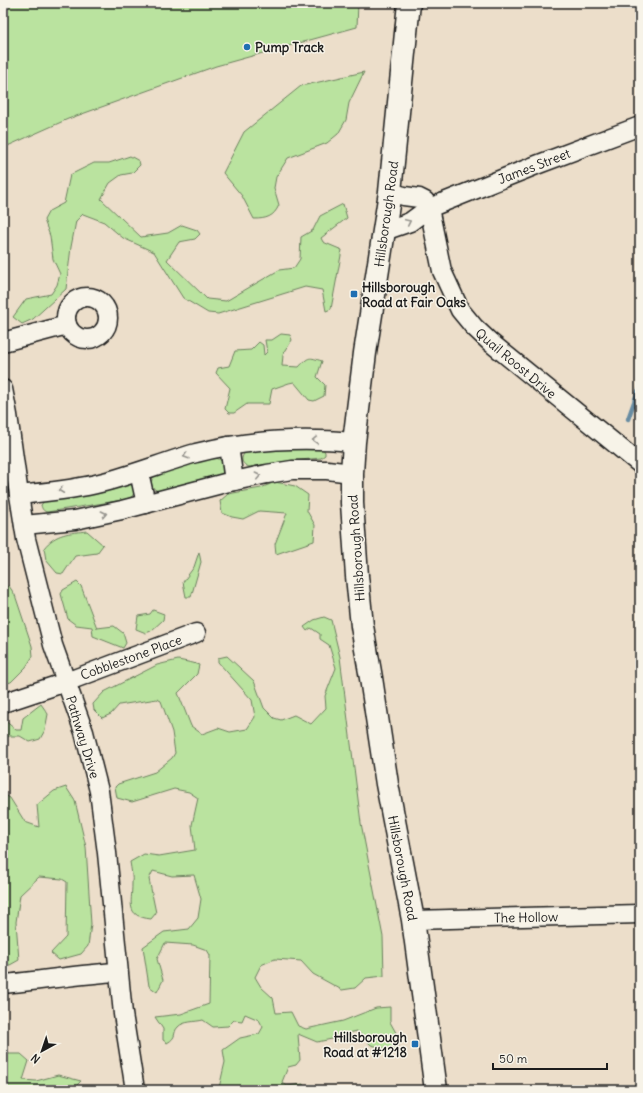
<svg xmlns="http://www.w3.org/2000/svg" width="643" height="1093" font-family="Delius,sans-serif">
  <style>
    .green { fill: #bae39f; stroke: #6b805e }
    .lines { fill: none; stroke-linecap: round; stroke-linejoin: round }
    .stream { stroke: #688ca2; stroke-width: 4.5 }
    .street-casing { stroke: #1c1c1c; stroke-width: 21 }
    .secondary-casing { stroke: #1c1c1c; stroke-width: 25 }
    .street { stroke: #f7f3e8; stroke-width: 18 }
    .secondary { stroke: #f7f3e8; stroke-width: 22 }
    .oneway { stroke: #94928c }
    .poi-dot { fill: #1f6fb2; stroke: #f7f3e8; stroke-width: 1.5 }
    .labels { text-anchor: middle; stroke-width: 3; stroke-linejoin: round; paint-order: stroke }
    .poi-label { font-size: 13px; font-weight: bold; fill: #1c1c1c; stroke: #f7f3e8; text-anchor: start }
    .street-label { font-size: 13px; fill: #1c1c1c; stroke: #f7f3e8 }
  </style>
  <rect width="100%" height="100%" fill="#ecdeca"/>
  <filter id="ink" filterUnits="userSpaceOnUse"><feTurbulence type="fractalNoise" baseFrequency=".025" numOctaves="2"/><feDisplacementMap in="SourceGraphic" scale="8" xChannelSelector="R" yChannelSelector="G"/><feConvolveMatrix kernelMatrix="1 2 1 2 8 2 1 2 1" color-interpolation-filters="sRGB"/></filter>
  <g filter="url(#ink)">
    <g class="green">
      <path d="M3 3H358L357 27 216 66 68 119 3 148Z"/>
      <path d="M364 72 349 103 346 120 338 134 327 143 288 158 276 177 274 188 279 205C274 217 266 219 254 219L242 196 223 173 244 132 301 86Z"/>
      <path d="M130 156 139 161 140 165 132 173 121 175 110 183 101 199 141 237 168 233 182 225 197 230 200 234 195 239 179 242 167 260 207 299 226 301 279 270 294 268 300 259 301 237 313 230 320 216 343 204 347 218 321 238 323 242 342 250 331 309 326 311 322 290 305 287 218 314 208 313 183 298 154 252 123 238 104 222 83 214 76 221 71 247 66 289 33 319 22 324 13 317 26 299 51 294 57 285 60 274 53 259 50 236 44 220 49 211 64 203 70 175 94 163H109Z"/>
      <path d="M281 334 290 335 292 340 283 355 282 366 299 367C309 356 309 357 322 361L317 377 325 385 324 396 314 401 309 400 294 382 289 383 272 389 269 404H247L234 413H229L225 409 230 388 216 373 218 368 229 366 235 351 251 350 259 342 263 345 264 355 267 352 265 340H272Z"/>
      <path d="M289 448 323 449 325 452V455L321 458 279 462 250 467C241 465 239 457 247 451Z"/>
      <path d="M213 457C224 460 223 462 224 472L219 475 159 491C150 489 149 480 156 474Z"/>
      <path d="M275 482 295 486 308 495 307 511 315 525 314 541 276 554 275 544 287 513 259 511 243 519 232 517 222 513 220 501 228 494 261 488Z"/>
      <path d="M130 484 134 488C135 497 130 498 123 500L47 512C43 511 42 509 41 505L45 500Z"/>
      <path d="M87 531 103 545 97 553 75 556 63 574 57 573 46 560 44 548C56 533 69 533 87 531Z"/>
      <path d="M199 552 201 562 191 597H186L183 582 194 567Z"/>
      <path d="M77 582 81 586 97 628 114 626 123 633 126 643 123 648 93 636 92 627 76 625 68 619 61 594 63 590Z"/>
      <path d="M9 586 15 595 32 646 33 656 26 667 11 682 3 684V587Z"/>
      <path d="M153 610 164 614 163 620 151 631 146 633 136 629 138 616 150 614Z"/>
      <path d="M324 617 331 620 340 657 361 823 383 937 384 976 366 978 355 988 342 990 313 974 301 961 275 959 261 965 255 977 261 987 273 998 276 1013 291 1012 298 1026 306 1029 343 1021 376 1008 390 1007V1022L400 1040 395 1051 371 1045 357 1031 349 1033 344 1041 332 1039 317 1042 298 1034 300 1060 296 1065 288 1067 282 1082 287 1086 303 1084 304 1090H220L219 1088 225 1062 223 1050 240 1038 259 1034 263 1027 259 1020 245 1014 242 1021 234 1020 228 1026 213 1027 203 1020C196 1022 183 1021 178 1027 172 1033 178 1037 167 1043L163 1040V1029L155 1017 181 1014 209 1004 210 955 207 950 193 945 165 943 157 959 163 980 157 992 149 986 143 947 164 932 189 929 198 918 201 899 194 875 172 876 153 871 149 879 156 913 151 919C125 916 132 904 132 884 133 877 131 869 130 862L144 854 159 856 195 850 192 825 198 798 189 792 174 789 132 802 117 798 115 787 118 784 155 772 172 758 175 753 172 732 161 701 157 699 119 705 111 714 102 718 94 710 93 704 104 692 157 665 178 660 193 663 199 665 197 674 178 693 191 726 202 734 218 728 230 732 247 729 255 717 252 700 218 662V658L227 656 254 681 264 708 274 718 281 720 294 715 311 724 326 708 325 696 336 668 329 645 320 639V634L311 628 307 631 304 627 314 620Z"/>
      <path d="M41 704 48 714 45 730 40 739 30 742 20 736H9L3 739V719L16 730H21L23 718Z"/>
      <path d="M66 787 75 801 86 847 91 924 88 946 81 954 59 960 51 953 66 937 67 882 62 879 39 877 20 895 16 922 19 960 10 965H3V794L10 798 25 822 39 827 37 805 54 791Z"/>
      <path d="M3 1046 5 1051 9 1054H21L29 1061 23 1080 36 1081 58 1075 81 1081 72 1090H3Z"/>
    </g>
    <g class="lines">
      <path class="stream" d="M628 419 638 391 640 389"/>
      <g class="street-casing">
        <g id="street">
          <path d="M390 192 404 196 419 198 425 201 429 208 442 271 460 310 474 327 490 342 640 464"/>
          <path d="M384 231 410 222 429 208 539 164 640 126"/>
          <circle cx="87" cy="318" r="21"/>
          <path d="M3 342 67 325"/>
          <path d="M3 389 8 415 19 495 26 539 53 645 84 732 99 791 107 853 123 1014 135 1090"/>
          <path d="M229 446 234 481"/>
          <path d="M139 472 146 504"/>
          <path d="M19 495C46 492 73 490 100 483 133 475 164 462 196 453 247 440 301 437 354 442"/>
          <path d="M24 525 75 520 122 510 225 483 267 474 292 470H327L352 473"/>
          <path d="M3 703 66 682 196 633"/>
          <path d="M413 920 640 914"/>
          <path d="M3 984C41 981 80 974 118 972"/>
        </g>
      </g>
      <g class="secondary-casing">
        <path id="secondary" d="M409 3 390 192 365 353 354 442 352 473V503L357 576 362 626 371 678 387 784 413 920 436 1090"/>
      </g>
      <use href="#street" class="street"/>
      <use href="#secondary" class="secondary"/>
    </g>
    <defs><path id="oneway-chevron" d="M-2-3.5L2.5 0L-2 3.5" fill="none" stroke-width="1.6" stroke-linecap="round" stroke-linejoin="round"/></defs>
    <g class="oneway">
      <use href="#oneway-chevron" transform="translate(408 222) rotate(-25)"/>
      <use href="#oneway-chevron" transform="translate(315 440) rotate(179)"/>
      <use href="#oneway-chevron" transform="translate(186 456) rotate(162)"/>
      <use href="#oneway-chevron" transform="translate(258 476) rotate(-13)"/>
      <use href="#oneway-chevron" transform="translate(61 490) rotate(173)"/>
      <use href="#oneway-chevron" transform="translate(104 514) rotate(-12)"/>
    </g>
  </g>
  <g class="poi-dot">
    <circle cx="247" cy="47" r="4"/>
    <rect x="350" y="290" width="8" height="8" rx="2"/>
    <rect x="411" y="1040" width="8" height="8" rx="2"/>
  </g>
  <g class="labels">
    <g class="poi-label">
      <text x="255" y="52">Pump Track</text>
      <text x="362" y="292">Hillsborough<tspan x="362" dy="15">Road at Fair Oaks</tspan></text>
      <text x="407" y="1042" text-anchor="end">Hillsborough<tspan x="407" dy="15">Road at #1218</tspan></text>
    </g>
    <g class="street-label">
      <text transform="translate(534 166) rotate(-21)" y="5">James Street</text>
      <text transform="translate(386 214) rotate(-82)" y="5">Hillsborough Road</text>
      <text transform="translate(516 363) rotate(40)" y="5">Quail Roost Drive</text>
      <text transform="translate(356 548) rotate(-94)" y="5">Hillsborough Road</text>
      <text transform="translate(131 657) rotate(-20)" y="5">Cobblestone Place</text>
      <text transform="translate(83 737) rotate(73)" y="5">Pathway Drive</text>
      <text transform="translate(403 868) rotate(79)" y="5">Hillsborough Road</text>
      <text transform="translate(526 917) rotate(-1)" y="5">The Hollow</text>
    </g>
  </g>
  <rect width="643" height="1093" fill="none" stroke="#f7f3e8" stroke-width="16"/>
  <rect x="8" y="8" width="627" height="1077" fill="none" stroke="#1c1c1c" stroke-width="1.5" filter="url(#ink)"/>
  <g transform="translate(42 1051) rotate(220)" stroke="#f7f3e8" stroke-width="3" paint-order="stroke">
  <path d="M0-3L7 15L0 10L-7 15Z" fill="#1c1c1c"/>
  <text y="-6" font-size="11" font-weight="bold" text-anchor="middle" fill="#1c1c1c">N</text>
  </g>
  <path d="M493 1063v6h114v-6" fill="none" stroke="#1c1c1c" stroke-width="2"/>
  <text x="499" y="1063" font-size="12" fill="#1c1c1c" stroke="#f7f3e8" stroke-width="3" paint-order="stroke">50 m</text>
</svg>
